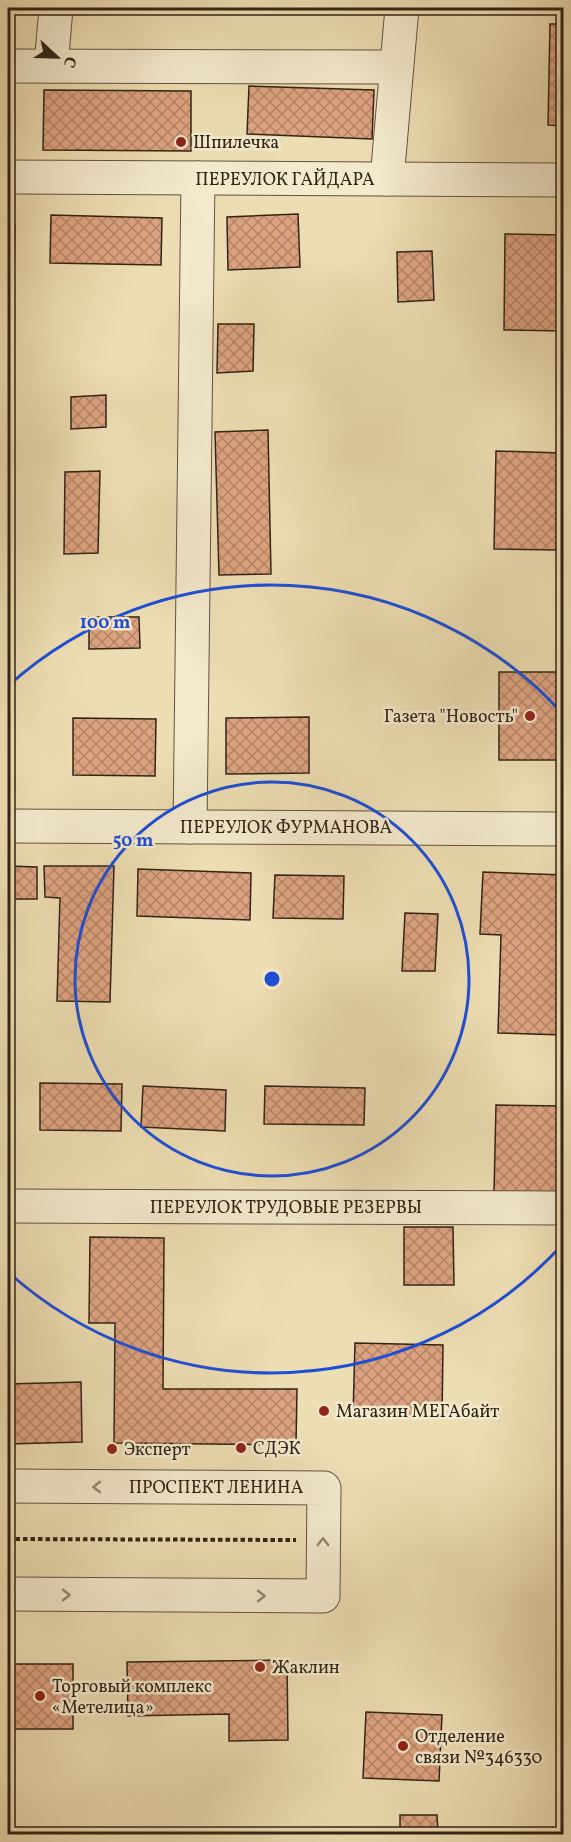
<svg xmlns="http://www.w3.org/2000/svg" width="571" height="1842" font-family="Vollkorn,serif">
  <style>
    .building { fill: url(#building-cross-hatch); stroke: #322316; stroke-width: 1.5 }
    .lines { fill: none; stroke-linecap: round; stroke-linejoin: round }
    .minor-casing { stroke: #61523d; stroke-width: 35 }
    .path { stroke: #322316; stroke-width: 4; stroke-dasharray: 4.5 3; stroke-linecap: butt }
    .minor { stroke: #f3e9cd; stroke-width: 33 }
    .oneway { stroke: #928672 }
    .ring { fill: none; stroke: #1d4ed8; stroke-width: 3 }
    .poi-dot { fill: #8f2418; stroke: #f3e9cd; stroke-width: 2 }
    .labels { text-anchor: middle; stroke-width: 5; stroke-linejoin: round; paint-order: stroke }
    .poi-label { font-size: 18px; fill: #322316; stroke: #f3e9cd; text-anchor: start }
    .street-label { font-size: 18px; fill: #322316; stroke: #f3e9cd }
    .centre { fill: #1d4ed8; stroke: #f3e9cd; stroke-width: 3 }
    .ring-label { font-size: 18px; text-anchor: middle; font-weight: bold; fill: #1d4ed8; stroke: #f3e9cd; stroke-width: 5; stroke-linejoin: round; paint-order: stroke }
  </style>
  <defs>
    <pattern id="building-cross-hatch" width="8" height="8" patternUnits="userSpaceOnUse" patternTransform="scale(1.5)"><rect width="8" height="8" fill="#dda380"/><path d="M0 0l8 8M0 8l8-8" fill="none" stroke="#b48468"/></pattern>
  </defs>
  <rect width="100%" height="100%" fill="#edddb2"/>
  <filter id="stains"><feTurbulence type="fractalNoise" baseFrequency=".00333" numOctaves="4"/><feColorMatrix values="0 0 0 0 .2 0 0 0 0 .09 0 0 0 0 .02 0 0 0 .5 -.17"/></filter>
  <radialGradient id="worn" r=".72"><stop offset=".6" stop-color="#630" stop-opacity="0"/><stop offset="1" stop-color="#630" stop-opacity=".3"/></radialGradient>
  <g class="building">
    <path d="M550 24H564V126L548 125Z"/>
    <path d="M249 86 374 90 372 139 247 134Z"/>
    <path d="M44 90 191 91V151L43 150Z"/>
    <path d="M298 214 300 267 228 270 227 217Z"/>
    <path d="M51 215 162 218 161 265 50 263Z"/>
    <path d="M8 225H15L14 274 8 273Z"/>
    <path d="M505 234 564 235V331L504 330Z"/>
    <path d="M432 251 434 300 398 302 397 252Z"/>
    <path d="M218 324H254L253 371 217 373Z"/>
    <path d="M106 395V427L71 429V397Z"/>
    <path d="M268 430 271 574 219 575 215 432Z"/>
    <path d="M496 451 561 453 558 550 494 549Z"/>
    <path d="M100 471 98 553 64 554 65 472Z"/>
    <path d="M89 617H139L140 648 89 649Z"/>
    <rect x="499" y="672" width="61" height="88"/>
    <path d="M309 717V773L226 774V718Z"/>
    <path d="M73 718 156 719 155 776 73 775Z"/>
    <path d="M8 866 37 867V899H8Z"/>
    <path d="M44 866H114L110 1002 57 1001 60 898 45 897Z"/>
    <path d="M138 869 251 873 250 920 137 916Z"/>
    <path d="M483 872 564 875V1035L498 1033 501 935 480 934Z"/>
    <path d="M275 875 344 876 343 919 273 918Z"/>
    <path d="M405 913 438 914 435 971H402Z"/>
    <path d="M40 1083 122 1084 121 1131 40 1130Z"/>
    <path d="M143 1086 226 1090 225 1131 141 1127Z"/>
    <path d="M265 1086 365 1088 364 1125 264 1124Z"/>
    <path d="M496 1105 562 1106 561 1195 494 1193Z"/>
    <path d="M404 1227H453L454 1285H404Z"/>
    <path d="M90 1237 164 1238 163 1389H297L296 1445 114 1443 115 1323H89Z"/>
    <path d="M355 1343 443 1345 442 1418 353 1416Z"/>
    <path d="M81 1382 82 1442 8 1444V1384Z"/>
    <path d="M287 1660 288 1740 229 1741V1714L128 1716 127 1662Z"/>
    <rect x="8" y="1664" width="65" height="65"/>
    <path d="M366 1712 442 1715 439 1781 363 1778Z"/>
    <path d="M400 1815H437L438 1834H400Z"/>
    <rect x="12" y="1831" width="85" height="3"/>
  </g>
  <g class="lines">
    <g class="minor-casing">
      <g id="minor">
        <path d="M8 66 395 67"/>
        <path d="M51 66 56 8"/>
        <path d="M8 177 564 180"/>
        <path d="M387 179 402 8"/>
        <path d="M8 826 564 829"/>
        <path d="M190 827 198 178"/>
        <path d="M8 1206 564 1208"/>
        <path d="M8 1486 324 1488 323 1596 8 1594"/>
      </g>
    </g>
    <path class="path" d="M8 1539 296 1540"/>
    <use href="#minor" class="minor"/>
  </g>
  <defs><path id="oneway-chevron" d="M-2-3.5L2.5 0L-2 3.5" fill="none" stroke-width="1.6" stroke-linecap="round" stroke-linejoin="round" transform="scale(1.5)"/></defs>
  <g class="oneway">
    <use href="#oneway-chevron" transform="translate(97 1487) rotate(-180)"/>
    <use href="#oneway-chevron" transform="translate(323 1542) rotate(-90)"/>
    <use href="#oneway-chevron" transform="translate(66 1595)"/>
    <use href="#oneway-chevron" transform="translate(261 1596)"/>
  </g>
  <g class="ring">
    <circle cx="272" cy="979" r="197"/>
    <path d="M562 1245A394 394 0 0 1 8 1272M8 686A394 394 0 0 1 562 713"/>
  </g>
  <g class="poi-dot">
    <circle cx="181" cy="142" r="6"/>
    <circle cx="530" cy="716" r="6"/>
    <circle cx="324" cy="1411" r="6"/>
    <circle cx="241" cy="1448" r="6"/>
    <circle cx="112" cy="1449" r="6"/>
    <circle cx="260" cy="1667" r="6"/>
    <circle cx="40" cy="1696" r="6"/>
    <circle cx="403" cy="1746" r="6"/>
  </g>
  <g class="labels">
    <g class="poi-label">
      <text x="193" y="148">Шпилечка</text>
      <text x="518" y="722" text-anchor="end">Газета "Новость"</text>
      <text x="336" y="1417">Магазин МЕГАбайт</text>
      <text x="253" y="1454">СДЭК</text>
      <text x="124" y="1455">Эксперт</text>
      <text x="272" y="1673">Жаклин</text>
      <text x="52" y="1692">Торговый комплекс<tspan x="52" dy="21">«Метелица»</tspan></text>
      <text x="415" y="1742">Отделение<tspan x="415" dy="21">связи №346330</tspan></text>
    </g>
    <g class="street-label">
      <text x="285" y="185">ПЕРЕУЛОК ГАЙДАРА</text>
      <text x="286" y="833">ПЕРЕУЛОК ФУРМАНОВА</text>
      <text x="286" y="1213">ПЕРЕУЛОК ТРУДОВЫЕ РЕЗЕРВЫ</text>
      <text x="216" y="1493">ПРОСПЕКТ ЛЕНИНА</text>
    </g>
  </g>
  <circle cx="272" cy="979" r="9" class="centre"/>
  <g class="ring-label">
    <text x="105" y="628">100 m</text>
    <text x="133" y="846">50 m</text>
  </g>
  <rect width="571" height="1842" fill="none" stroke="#edddb2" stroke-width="30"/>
  <rect x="9" y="9" width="553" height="1824" fill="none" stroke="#322316" stroke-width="3"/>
  <rect x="15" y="15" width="541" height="1812" fill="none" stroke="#322316" stroke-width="1.5"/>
  <g transform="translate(57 57) rotate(112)" stroke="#f3e9cd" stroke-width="4.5" paint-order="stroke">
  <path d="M0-4.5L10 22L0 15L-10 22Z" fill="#322316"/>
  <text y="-9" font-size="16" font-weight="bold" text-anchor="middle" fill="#322316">С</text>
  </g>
  <rect width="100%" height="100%" filter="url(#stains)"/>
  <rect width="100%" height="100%" fill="url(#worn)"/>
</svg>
